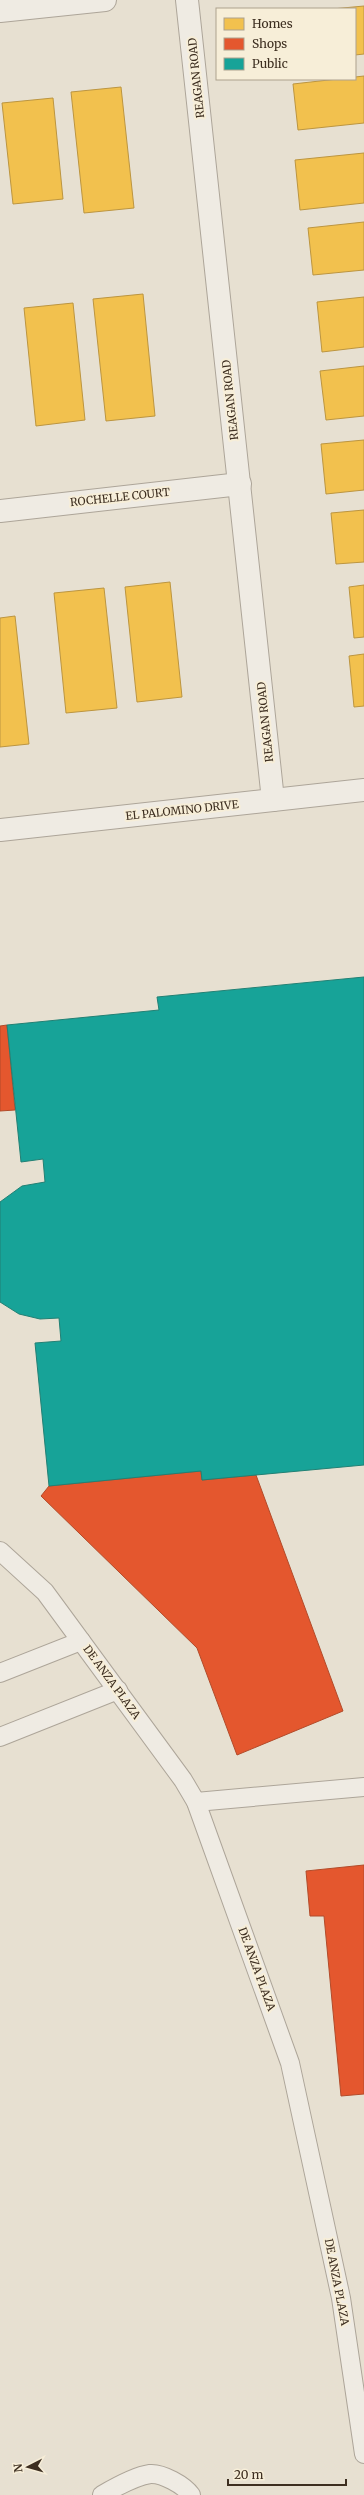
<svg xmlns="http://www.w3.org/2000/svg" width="364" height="2495" font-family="Merriweather,serif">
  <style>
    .homes { fill: #f2c14e; stroke: #bc9540 }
    .shops { fill: #e4572e; stroke: #b24b2a }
    .public { fill: #17a398; stroke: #228074 }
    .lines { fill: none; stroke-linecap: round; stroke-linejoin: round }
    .lane-casing { stroke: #ada599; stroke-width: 20 }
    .street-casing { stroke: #ada599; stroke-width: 24 }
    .lane { stroke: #efebe3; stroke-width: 18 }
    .street { stroke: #efebe3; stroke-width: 22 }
    .labels { text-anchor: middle; stroke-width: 4; stroke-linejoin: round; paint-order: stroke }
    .street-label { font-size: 11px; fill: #3d2e20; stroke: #f7eed8 }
  </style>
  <rect width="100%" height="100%" fill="#e7e0d1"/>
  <g class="homes">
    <path d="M364 6V54L355 55V9H332Z"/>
    <path d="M364 76V123L298 130 293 84Z"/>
    <path d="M121 87 134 208 84 213 71 92Z"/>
    <path d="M53 98 63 199 13 204 2 103Z"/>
    <path d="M364 153V203L300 210 295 160Z"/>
    <path d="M364 222V270L313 275 308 228Z"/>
    <path d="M143 294 155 416 106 421 93 299Z"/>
    <path d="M364 297V347L322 352 317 302Z"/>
    <path d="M73 303 85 420 36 426 24 308Z"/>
    <path d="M364 366V416L326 420 320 371Z"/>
    <path d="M364 440V490L326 494 321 444Z"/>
    <path d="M364 510V562L336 564 331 513Z"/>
    <path d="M170 582 182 697 137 702 125 587Z"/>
    <path d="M364 585V637L354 638 349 587Z"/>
    <path d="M104 588 117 708 66 713 54 593Z"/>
    <path d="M15 616 29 744 0 747V618Z"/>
    <path d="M364 654V706L354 707 349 656Z"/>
  </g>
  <g class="shops">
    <path d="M7 1025 15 1110 0 1111V1026Z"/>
    <path d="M201 1471 202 1480 256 1475 343 1711 237 1755 197 1648 41 1496 49 1486Z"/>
    <path d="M364 1865V2094L341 2096 324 1916H310L306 1871Z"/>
  </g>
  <path class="public" d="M364 977V1465L202 1480 201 1471 49 1486 35 1343 61 1341 59 1318 40 1319 19 1314 0 1302V1202L22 1186 45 1182 43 1159 21 1162 7 1025 159 1010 157 997Z"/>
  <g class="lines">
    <g class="lane-casing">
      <g id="lane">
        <path d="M0 1551 45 1592 183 1780 196 1802 290 2063 341 2298 364 2454"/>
        <path d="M0 1673 81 1641"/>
        <path d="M0 1737 118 1690"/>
        <path d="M196 1802 364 1787"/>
        <path d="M102 2495C114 2488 136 2476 150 2474 162 2473 184 2485 191 2495"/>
      </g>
    </g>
    <g class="street-casing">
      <g id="street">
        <path d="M187 0 273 800"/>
        <path d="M0 11 105 0"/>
        <path d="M0 511 240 484"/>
        <path d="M0 830 364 790"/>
      </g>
    </g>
    <use href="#lane" class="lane"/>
    <use href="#street" class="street"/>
  </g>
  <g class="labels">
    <g class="street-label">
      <text transform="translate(196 78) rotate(-96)" y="4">REAGAN ROAD</text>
      <text transform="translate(230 400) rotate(-96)" y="4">REAGAN ROAD</text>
      <text transform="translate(120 497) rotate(-6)" y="4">ROCHELLE COURT</text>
      <text transform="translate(265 722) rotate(-96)" y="4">REAGAN ROAD</text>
      <text transform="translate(182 810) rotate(-6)" y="4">EL PALOMINO DRIVE</text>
      <text transform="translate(112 1682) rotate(54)" y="4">DE ANZA PLAZA</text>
      <text transform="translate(257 1969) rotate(70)" y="4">DE ANZA PLAZA</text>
      <text transform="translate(337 2282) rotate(79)" y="4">DE ANZA PLAZA</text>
    </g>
  </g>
  <rect x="216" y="8" width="140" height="72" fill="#f7eed8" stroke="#ada18e"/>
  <rect x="224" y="18" width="20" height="12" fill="#f2c14e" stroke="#ada18e"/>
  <text x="252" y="28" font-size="12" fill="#3d2e20">Homes</text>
  <rect x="224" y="38" width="20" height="12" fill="#e4572e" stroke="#ada18e"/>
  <text x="252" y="48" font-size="12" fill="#3d2e20">Shops</text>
  <rect x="224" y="58" width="20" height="12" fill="#17a398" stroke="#ada18e"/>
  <text x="252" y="68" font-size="12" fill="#3d2e20">Public</text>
  <g transform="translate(28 2467) rotate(264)" stroke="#f7eed8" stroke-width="3" paint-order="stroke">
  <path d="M0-3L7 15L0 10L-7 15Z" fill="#3d2e20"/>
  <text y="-6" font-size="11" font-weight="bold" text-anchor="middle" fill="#3d2e20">N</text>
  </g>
  <path d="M228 2479v6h118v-6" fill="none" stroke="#3d2e20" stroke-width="2"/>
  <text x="234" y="2479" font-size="12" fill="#3d2e20" stroke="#f7eed8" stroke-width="3" paint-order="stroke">20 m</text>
</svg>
